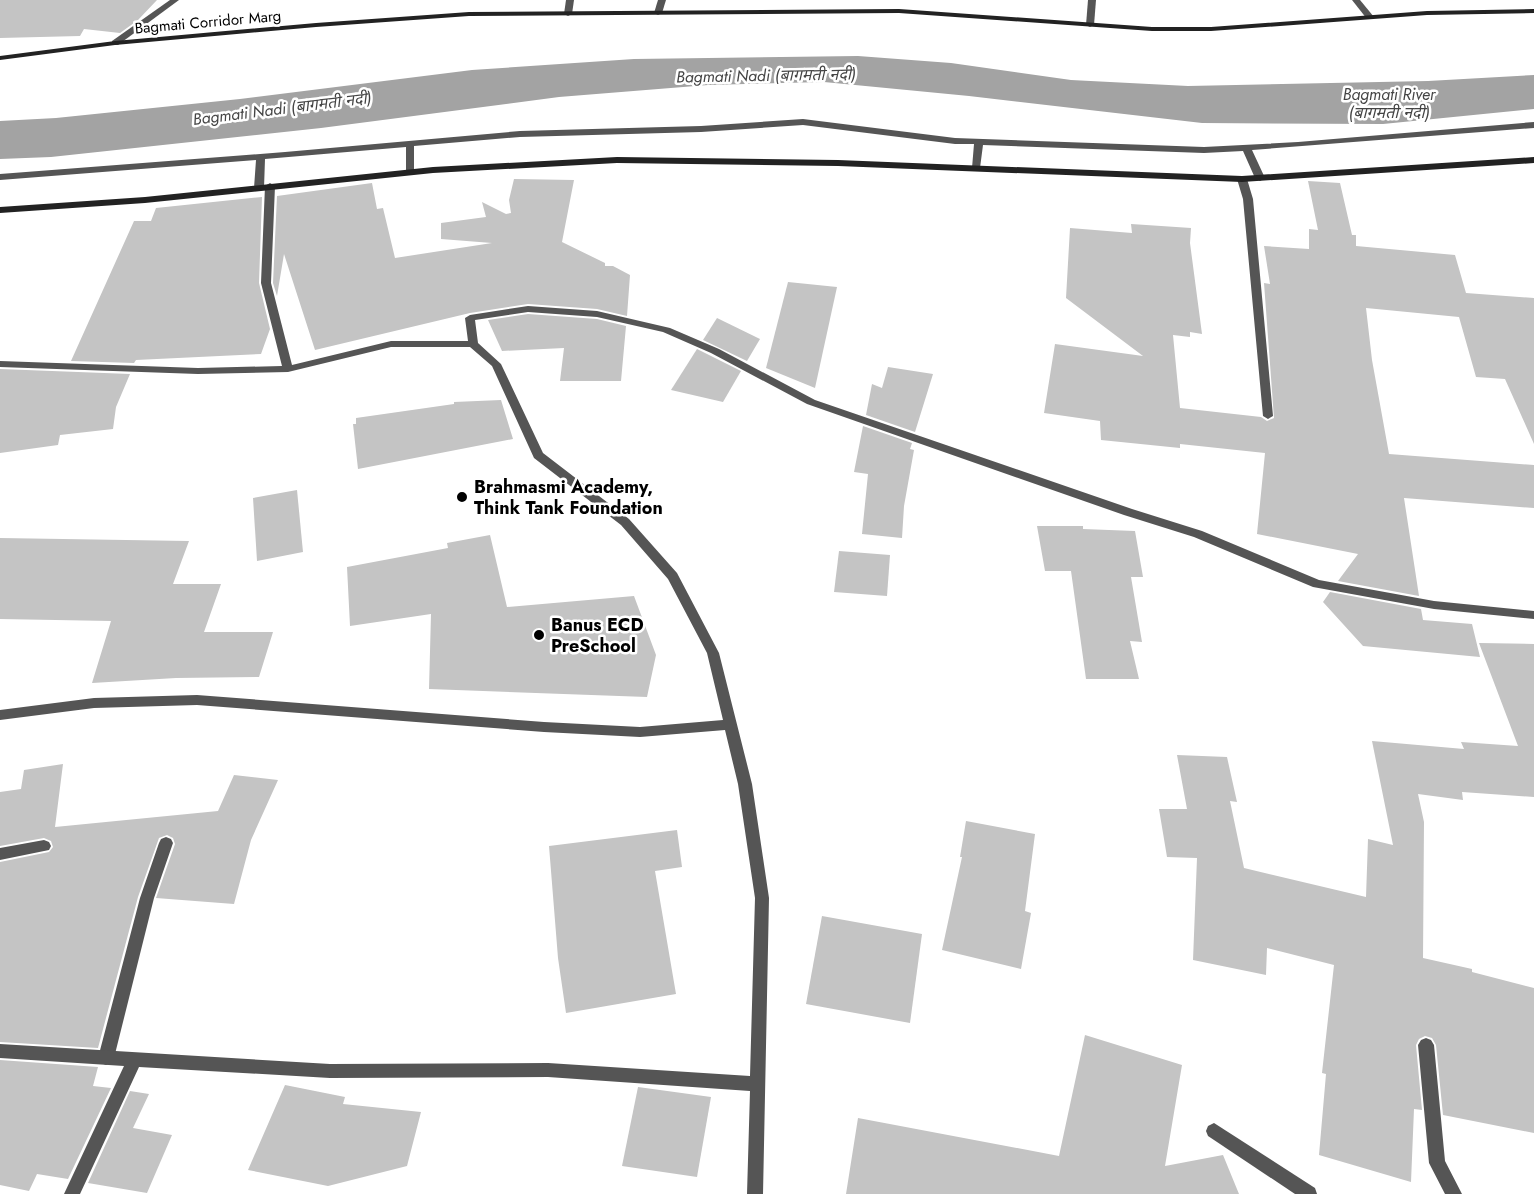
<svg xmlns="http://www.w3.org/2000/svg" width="1534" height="1194" font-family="Jost,'Noto Sans Devanagari',sans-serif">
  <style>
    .water { fill: #a3a3a3 }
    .building { fill: #c4c4c4 }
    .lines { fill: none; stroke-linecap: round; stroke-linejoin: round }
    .lane { fill: #555; fill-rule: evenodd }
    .street { fill: #555; fill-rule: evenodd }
    .secondary { fill: #222; fill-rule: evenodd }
    .poi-dot { fill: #000; stroke: #fff; stroke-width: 2 }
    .labels { text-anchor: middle; stroke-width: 5; stroke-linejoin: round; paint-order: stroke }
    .far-street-label { font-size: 15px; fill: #000; stroke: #fff }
    .far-water-label { font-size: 16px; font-style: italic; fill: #444; stroke: #fff }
    .poi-label { font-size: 18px; font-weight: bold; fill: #000; stroke: #fff; text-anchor: start }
  </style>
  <rect width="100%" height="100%" fill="#fff"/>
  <path class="water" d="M858 56 951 63 1071 80 1188 86 1428 81 1534 75V109L1383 124 1202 123 969 96 824 82 708 85 559 97 321 128 51 157 0 159V121L56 118 240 99 472 70 634 59Z"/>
  <g class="building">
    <path d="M0 0H157L138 20 120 33 84 29 80 36 0 38Z"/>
    <path d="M514 179 574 180 562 242 605 263V266H613L630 275 627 316 597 309 528 304 470 313 315 350 284 254 277 296 273 283 277 196 372 183 377 209 383 208 395 258 492 243 441 239V223L486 217 482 202 506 214 511 213 509 200Z"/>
    <path d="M1308 181 1340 183 1352 235H1356V246L1455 255 1466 293 1534 298V444L1505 379 1476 377 1459 317 1366 308 1372 360 1389 454 1534 465V508L1404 498 1419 596 1338 581 1358 554 1257 534 1265 453 1180 444V448L1101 440 1100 421 1044 413 1055 344 1143 356 1066 298 1070 228 1132 233 1131 224 1191 228 1190 243 1202 334 1190 332V337L1173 335 1180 408 1261 417 1267 421 1274 418 1264 283 1270 284 1264 246 1309 249V229L1318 230Z"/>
    <path d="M262 197 259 283 270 329 261 354 136 360 134 363 71 361 134 221H151L156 208Z"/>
    <path d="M788 282 837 287 815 388 766 368Z"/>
    <path d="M528 314 597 319 626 326 621 381H560L564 348 502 351 488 320Z"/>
    <path d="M717 318 760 339 747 361 703 340Z"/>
    <path d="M697 349 741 371 723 402 671 390Z"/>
    <path d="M888 367 933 374 915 432 866 415 872 384 882 388Z"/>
    <path d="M0 369 130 374 116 407 113 429 60 435 58 445 0 453Z"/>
    <path d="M501 400 513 439 358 469 353 424H356V418L454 404V402Z"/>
    <path d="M863 426 912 443 910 449 914 450 904 506 902 538 862 534 868 474 854 472Z"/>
    <path d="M297 490 303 552 257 561 253 498Z"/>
    <path d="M1037 526H1083V529L1135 531 1143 577H1131L1142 642 1130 641 1139 679H1086L1071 571H1045Z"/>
    <path d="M490 535 507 607 634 596 656 655 647 697 429 689 431 614 350 626 347 567 448 548 447 543Z"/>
    <path d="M0 538 189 541 173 584H221L204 632H273L259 677 176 678 92 683 111 621 0 619Z"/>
    <path d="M839 551 890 555 887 596 834 592Z"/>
    <path d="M1330 592 1421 609 1423 620 1472 624 1480 657 1363 646 1323 602Z"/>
    <path d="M1479 643 1534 644V797L1462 792 1463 800 1418 794 1424 822 1423 958 1472 969V972L1534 988V1133L1443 1115 1436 1045 1432 1038 1425 1036 1419 1039 1416 1045 1422 1110 1414 1109 1411 1182 1319 1155 1326 1074 1322 1073 1334 965 1267 948 1266 975 1193 960 1197 858 1167 857 1159 809H1187L1177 755 1227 757 1237 802 1230 801 1244 868 1366 897 1368 839 1393 845 1372 741 1464 749 1461 742 1518 746Z"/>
    <path d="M63 764 55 827 218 811 234 775 278 780 251 840 234 904 156 898 175 844 173 838 167 835 159 838 138 897 98 1048 0 1042V862L49 852 53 847 51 841 44 838 0 846V792L21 789 24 770Z"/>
    <path d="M966 821 1035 834 1025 911 1031 913 1021 969 942 950 962 857H960Z"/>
    <path d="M677 830 682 867 655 871 676 994 566 1013 558 958 549 846Z"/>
    <path d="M822 916 922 934 910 1023 806 1004Z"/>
    <path d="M1085 1035 1182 1065 1165 1166 1223 1155 1239 1194H846L858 1118 1059 1156Z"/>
    <path d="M0 1060 98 1067 93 1086 111 1088 68 1179 37 1174 29 1191 0 1185Z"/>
    <path d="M285 1085 345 1097 343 1104 421 1112 407 1166 328 1186 248 1170Z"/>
    <path d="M638 1087 711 1097 697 1177 622 1166Z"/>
    <path d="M130 1091 149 1094 133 1128 172 1135 147 1193 88 1183Z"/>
  </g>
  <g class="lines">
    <g class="lane">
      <path d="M803 119 955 138 1204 147 1298 142 1534 122V128L1252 150 1265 178 1260 181 1255 178 1243 151 1204 153 983 145 980 168 976 171 972 168 974 144H955L803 125 701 132 520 137 414 146V172L410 175 406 172V147L265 159 264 188 259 191 254 188 256 160 0 180V174L285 152 520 131 701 126Z"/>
      <path d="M166 837 171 839 173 843 154 898 114 1058 111 1063 106 1065 101 1063 98 1058 140 898 159 843 161 839Z"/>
    </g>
    <g class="street">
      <path d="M170 0H179L118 45H112V41Z"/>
      <path d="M566 0H574L572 14 568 16 564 14Z"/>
      <path d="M658 0H666L662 13 658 15 654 13Z"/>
      <path d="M1088 0H1096L1094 25 1090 27 1086 25Z"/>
      <path d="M1352 0H1360L1374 17 1373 19H1367Z"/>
      <path d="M1242 176 1247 179 1253 199 1273 416 1268 419 1263 416 1243 199 1237 179Z"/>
      <path d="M270 183 275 186 271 283 292 365 391 341H468L465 318 470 315 528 306 597 311 670 328 719 349 815 400 1132 509 1202 531 1319 580 1434 601 1534 611V619L1434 609 1313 587 1194 537 1124 515 807 404 711 353 663 332 597 317 528 312 475 320 478 343 501 364 543 453 629 519 677 573 719 653 752 784 769 898 763 1194H747L750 1091 548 1077 330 1078 139 1067 80 1194H64L124 1066 0 1058V1044L330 1064 548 1063 750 1076 755 898 738 784 725 730 640 737 544 732 197 705 94 708 0 720V710L94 698 197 695 544 722 640 727 723 720 707 653 668 579 621 525 534 458 492 366 470 347H391L288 372 198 374 0 367V361L198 368 282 366 261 283 265 186Z"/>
      <path d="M44 840 49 842 51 846 49 850 0 860V848Z"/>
      <path d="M1426 1038 1431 1040 1434 1045 1445 1161 1462 1194H1445L1429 1163 1418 1045 1421 1040Z"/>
      <path d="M1214 1123 1315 1188 1317 1194H1295L1208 1136 1206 1131 1208 1126Z"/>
    </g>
    <g class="secondary">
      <path d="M899 9 1152 27H1211L1427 11 1534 9V13L1427 15 1211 31H1152L899 13 469 16 316 27 115 45 0 60V56L115 41 316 23 469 12Z"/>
      <path d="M617 157 838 160 1242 176 1534 157V163L1242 182 838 166 617 163 433 173 145 203 0 213V207L145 197 433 167Z"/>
    </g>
  </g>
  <g class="poi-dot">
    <circle cx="462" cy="497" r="6"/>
    <circle cx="539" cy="635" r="6"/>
  </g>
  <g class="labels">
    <g class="far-street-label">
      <text transform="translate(208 22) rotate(-5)" y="5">Bagmati Corridor Marg</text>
    </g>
    <g class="far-water-label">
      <text transform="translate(766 75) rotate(-1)" y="6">Bagmati Nadi (बागमती नदी)</text>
      <text x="1389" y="100">Bagmati River<tspan x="1389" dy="18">(बागमती नदी)</tspan></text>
      <text transform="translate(282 108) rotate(-7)" y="6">Bagmati Nadi (बागमती नदी)</text>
    </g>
    <g class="poi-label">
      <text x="474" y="493">Brahmasmi Academy,<tspan x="474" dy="21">Think Tank Foundation</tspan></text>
      <text x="551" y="631">Banus ECD<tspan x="551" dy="21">PreSchool</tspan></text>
    </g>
  </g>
</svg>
